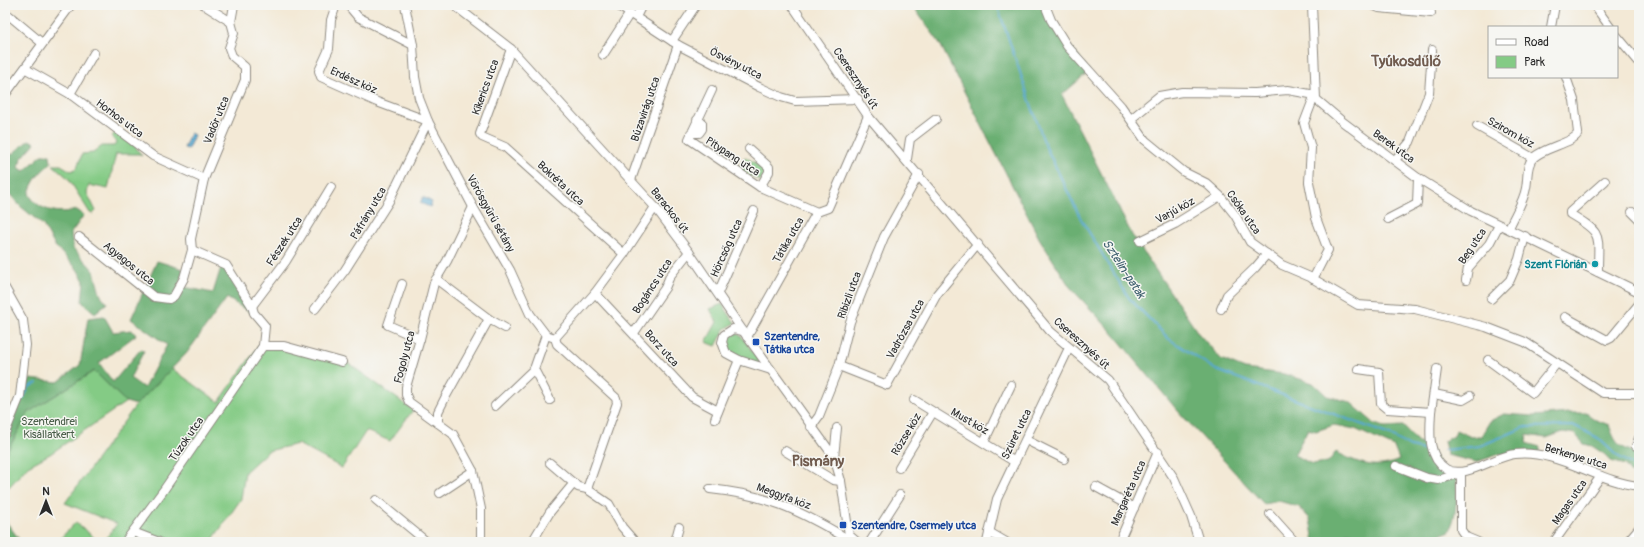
<svg xmlns="http://www.w3.org/2000/svg" width="1644" height="547" font-family="Pangolin,sans-serif">
  <style>
    .green { fill: #84cb85; stroke: #587b58 }
    .forest { fill: #6baf72; stroke: #4b6d4e; fill-rule: evenodd }
    .water { fill: #56a8d1; stroke: #406a7e }
    .lines { fill: none; stroke-linecap: round; stroke-linejoin: round }
    .stream { stroke: #56a8d1; stroke-width: 2 }
    .minor-casing { stroke: #8f8a80; stroke-width: 10 }
    .minor { stroke: #fff; stroke-width: 8 }
    .culture-dot { fill: #0f9aa8; stroke: #f6f6f2; stroke-width: 1.5 }
    .transit-dot { fill: #1a4fb4; stroke: #f6f6f2; stroke-width: 1.5 }
    .labels { text-anchor: middle; stroke-width: 3; stroke-linejoin: round; paint-order: stroke }
    .street-label { font-size: 11px; fill: #2b2b2b; stroke: #f6f6f2 }
    .culture-label { font-size: 11px; font-weight: bold; fill: #0d838f; stroke: #f6f6f2; text-anchor: end }
    .transit-label { font-size: 11px; font-weight: bold; fill: #164399; stroke: #f6f6f2; text-anchor: start }
    .park-label { font-size: 11px; fill: #465b46; stroke: #f6f6f2 }
    .water-label { font-size: 12px; font-style: italic; fill: #3c5d6d; stroke: #f6f6f2 }
    .district-label { font-size: 15px; font-weight: bold; fill: #705b4e; stroke: #f6f6f2 }
  </style>
  <rect width="100%" height="100%" fill="#f6f6f2"/>
  <filter id="ink" filterUnits="userSpaceOnUse"><feTurbulence type="fractalNoise" baseFrequency=".025" numOctaves="2"/><feDisplacementMap in="SourceGraphic" scale="8" xChannelSelector="R" yChannelSelector="G"/><feConvolveMatrix kernelMatrix="1 2 1 2 8 2 1 2 1" color-interpolation-filters="sRGB"/></filter>
  <filter id="wash" filterUnits="userSpaceOnUse"><feTurbulence type="fractalNoise" baseFrequency=".012" numOctaves="4" result="noise"/><feDisplacementMap in="SourceGraphic" scale="16" xChannelSelector="R" yChannelSelector="G"/><feGaussianBlur stdDeviation="0.9" result="paint"/><feColorMatrix in="noise" values="0 0 0 0 0 0 0 0 0 0 0 0 0 0 0 0 0 1.4 0 .05"/><feComposite in="paint" operator="in"/></filter>
  <g filter="url(#wash)">
    <rect width="100%" height="100%" fill="#f3e9d6"/>
    <g class="green">
      <path d="M115 133 135 146 142 156 139 154H116L108 189 89 185 87 193 96 211 93 214 90 213 68 178 53 165H61L71 171 77 168 82 154 93 153 102 146H114L116 143 112 136Z"/>
      <path d="M745 157 767 170 760 181 738 168Z"/>
      <path d="M722 304 735 323 725 329 716 346 706 342 717 322 710 309Z"/>
      <path d="M732 333 738 334 742 337 762 365 736 356 725 347 727 335Z"/>
      <path d="M260 344 284 346 348 363 413 410 390 441 366 431 342 468 298 444 268 451 245 472 241 499 211 542H103L117 524 65 503 136 405 171 368 219 402Z"/>
      <path d="M94 371 126 402 50 454 28 466 9 487H5V455L29 412Z"/>
      <path d="M76 522 99 542H57Z"/>
    </g>
    <g class="forest">
      <path d="M912 5H1045L1051 20 1089 71 1062 95 1132 235 1198 333 1221 359 1245 369 1284 374 1313 383 1327 396 1350 402 1375 424 1385 427 1403 426 1418 442 1428 443 1443 471 1456 479C1458 497 1456 514 1450 531L1432 538V542H1363L1356 534 1347 532 1339 542H1314L1310 519 1299 507 1279 501 1264 504 1177 410 1111 331 1070 287 1039 238 939 42ZM1334 425 1355 429 1394 447 1399 460C1375 471 1358 463 1336 452L1328 462 1312 464 1294 455 1308 429 1316 431Z"/>
      <path d="M29 140 35 143 21 159 18 167 24 171 42 155H50L51 163C40 172 32 181 29 194 39 212 59 214 77 210L84 215 71 233 73 248 94 271 100 294 107 303 95 313 82 302 84 281 77 269 55 246 43 225 20 206 5 189V153L12 154Z"/>
      <path d="M157 261 183 269 179 286 213 293 222 264 227 263 251 313 227 298 186 354 136 405 126 402 94 371 29 412 5 455V438L30 379 58 382 80 365 88 318 104 316 113 332 132 330 136 335 99 363 113 382 141 349 144 351 130 378 144 388 167 345 131 319Z"/>
      <path d="M1568 413H1586L1596 420 1609 425C1616 445 1619 447 1639 454V476L1631 473 1625 465 1611 461 1604 454 1592 446 1584 444 1575 434 1563 432 1546 438 1527 435 1526 443 1540 447V452L1500 454 1476 462 1447 455 1444 441 1454 436 1456 430 1471 437 1481 436 1490 421 1504 414 1534 416Z"/>
      <path d="M5 520 21 542H5Z"/>
    </g>
    <g class="water">
      <path d="M190 133 194 135 188 149 184 148Z"/>
      <path d="M423 197 432 202 430 207 420 203Z"/>
    </g>
    <g class="lines">
      <g class="stream">
        <path d="M997 5 1045 145 1081 219 1129 298 1169 339 1216 370 1390 435 1410 447 1428 451"/>
        <path d="M23 399 29 387 37 383"/>
        <path d="M5 440 7 435"/>
        <path d="M1444 450 1480 446 1525 427 1575 426 1598 438 1616 455 1639 469"/>
      </g>
    </g>
  </g>
  <g filter="url(#ink)">
    <g class="lines">
      <g class="minor-casing">
        <g id="minor">
          <path d="M204 5 231 22"/>
          <path d="M348 5 358 17 413 45"/>
          <path d="M405 5 413 45 415 77 419 98 428 121 473 207 510 270 530 314 546 335 555 338 557 344 616 398 617 403 587 489"/>
          <path d="M454 5 511 49 655 207 689 252 743 331 834 457 841 481 849 535 857 542"/>
          <path d="M617 5 678 45 759 87 781 97 795 101 858 99"/>
          <path d="M792 5 868 116 1050 331 1108 380 1174 478 1191 516 1199 542"/>
          <path d="M1045 5 1051 20 1067 46 1121 106 1145 140 1184 172 1206 183 1220 196 1235 215 1250 242 1282 265 1310 277 1358 305 1415 309 1486 327 1525 342 1603 393H1639"/>
          <path d="M1312 5 1316 99"/>
          <path d="M1372 5 1379 8 1431 13"/>
          <path d="M1594 5 1610 27"/>
          <path d="M5 12 42 43"/>
          <path d="M636 17 642 5"/>
          <path d="M1551 27 1555 5"/>
          <path d="M1617 36 1639 62"/>
          <path d="M672 41 696 5"/>
          <path d="M511 49 480 134 482 137 505 147 624 254"/>
          <path d="M603 55 630 13"/>
          <path d="M26 69 70 94 153 156 204 179"/>
          <path d="M712 90 689 139 760 187 817 212"/>
          <path d="M70 94 94 53"/>
          <path d="M5 95 71 5"/>
          <path d="M1131 119 1159 96 1182 92 1255 93 1288 90 1310 94 1343 122 1418 178 1471 211 1639 292"/>
          <path d="M1477 126 1533 158"/>
          <path d="M691 133H699L702 129V123L697 120"/>
          <path d="M749 149 769 167V172L760 187"/>
          <path d="M907 159 910 139 936 119"/>
          <path d="M1395 160 1410 142 1429 93 1432 50"/>
          <path d="M631 180 678 45"/>
          <path d="M473 207 447 261 434 283 420 339 406 387V395L409 402 453 434 473 471 481 509V542"/>
          <path d="M1632 212 1639 219"/>
          <path d="M1388 219 1417 204 1418 178"/>
          <path d="M1509 228C1514 216 1524 201 1526 188 1528 179 1526 165 1533 158 1544 147 1574 143 1578 133L1574 100 1566 77"/>
          <path d="M79 237 154 297 169 299 174 296 184 278 192 250 191 239 204 179 245 80V67L232 56 229 48 234 33 231 22 234 5"/>
          <path d="M1140 241 1175 224 1220 196"/>
          <path d="M1598 272C1598 234 1604 234 1570 214V212L1605 181"/>
          <path d="M436 279 489 319 505 328"/>
          <path d="M1313 279 1328 250 1316 218 1309 182 1311 148 1304 123 1314 97"/>
          <path d="M1466 280 1468 268 1489 244 1499 225"/>
          <path d="M402 284 388 325 420 339"/>
          <path d="M5 288 23 320 26 345 20 396 5 433"/>
          <path d="M595 293 624 254 655 207"/>
          <path d="M718 293 754 211"/>
          <path d="M1491 299 1510 280 1519 259 1525 236"/>
          <path d="M252 306 286 261 331 187"/>
          <path d="M315 309 345 270 389 201 428 121 377 102 321 77 319 71 329 49 331 20 336 5"/>
          <path d="M1221 309 1227 295 1255 268 1267 254"/>
          <path d="M1565 317 1607 340 1611 338 1639 304"/>
          <path d="M743 331 733 329 724 335 722 342 726 353 739 360 771 370"/>
          <path d="M634 333 665 288 670 276 689 252"/>
          <path d="M546 335 534 369 550 400"/>
          <path d="M747 337 817 212 828 208 868 116"/>
          <path d="M555 338 595 293 692 397 718 411"/>
          <path d="M263 346H284L342 362"/>
          <path d="M1488 360 1533 393 1557 363"/>
          <path d="M839 366 887 385 937 294 978 244"/>
          <path d="M1358 369 1379 372 1381 404 1387 409 1431 412C1430 431 1427 457 1446 469 1465 480 1494 456 1515 454 1557 449 1598 482 1639 486"/>
          <path d="M1434 394 1463 400 1470 396"/>
          <path d="M914 400 1015 462"/>
          <path d="M495 406 534 369"/>
          <path d="M1431 412 1437 369"/>
          <path d="M715 419 739 360"/>
          <path d="M438 423V412L446 396 489 319"/>
          <path d="M811 427 819 416 839 366 850 322 884 237 919 174"/>
          <path d="M1026 440 1064 459"/>
          <path d="M984 442 1011 385"/>
          <path d="M1636 446 1639 438"/>
          <path d="M785 451 833 480 841 481"/>
          <path d="M834 457 837 428"/>
          <path d="M550 463 578 487 587 489 609 504 622 527 635 542"/>
          <path d="M1396 466 1427 478 1438 480 1461 473V530L1466 537 1478 542"/>
          <path d="M899 468 933 412"/>
          <path d="M1096 487 1134 508"/>
          <path d="M710 489C767 495 797 509 846 538"/>
          <path d="M440 493 473 471"/>
          <path d="M376 500 427 542"/>
          <path d="M1270 514 1295 542"/>
          <path d="M133 532 159 542"/>
          <path d="M989 532 1006 542"/>
          <path d="M125 542 163 491 263 346 265 326 254 313 252 306 226 265 192 250"/>
          <path d="M532 542 550 512 574 483"/>
          <path d="M675 542 679 527"/>
          <path d="M870 542 900 495"/>
          <path d="M987 542 997 499 1069 348"/>
          <path d="M1119 542 1158 452"/>
          <path d="M1554 542 1601 476"/>
          <path d="M1627 542 1639 528"/>
        </g>
      </g>
      <use href="#minor" class="minor"/>
    </g>
  </g>
  <circle class="culture-dot" cx="1595" cy="264" r="4"/>
  <g class="transit-dot">
    <rect x="752" y="338" width="8" height="8" rx="2"/>
    <rect x="839" y="521" width="8" height="8" rx="2"/>
  </g>
  <g class="labels">
    <g class="street-label">
      <text transform="translate(736 63) rotate(27)" y="4">Ösvény utca</text>
      <text transform="translate(856 78) rotate(56)" y="4">Cseresznyés út</text>
      <text transform="translate(354 80) rotate(24)" y="4">Erdész köz</text>
      <text transform="translate(485 87) rotate(-70)" y="4">Kikerics utca</text>
      <text transform="translate(645 109) rotate(-71)" y="4">Búzavirág utca</text>
      <text transform="translate(120 118) rotate(37)" y="4">Horhos utca</text>
      <text transform="translate(216 120) rotate(-68)" y="4">Vadőr utca</text>
      <text transform="translate(1511 132) rotate(29)" y="4">Szirom köz</text>
      <text transform="translate(1394 146) rotate(36)" y="4">Berek utca</text>
      <text transform="translate(733 156) rotate(33)" y="4">Pitypang utca</text>
      <text transform="translate(561 183) rotate(43)" y="4">Bokréta utca</text>
      <text transform="translate(670 210) rotate(52)" y="4">Barackos út</text>
      <text transform="translate(1175 210) rotate(-29)" y="4">Varjú köz</text>
      <text transform="translate(1244 212) rotate(55)" y="4">Csóka utca</text>
      <text transform="translate(368 213) rotate(-59)" y="4">Páfrány utca</text>
      <text transform="translate(491 213) rotate(61)" y="4">Vörösgyűrű sétány</text>
      <text transform="translate(788 240) rotate(-60)" y="4">Tátika utca</text>
      <text transform="translate(284 241) rotate(-57)" y="4">Fészek utca</text>
      <text transform="translate(1472 246) rotate(-56)" y="4">Beg utca</text>
      <text transform="translate(726 248) rotate(-66)" y="4">Hörcsög utca</text>
      <text transform="translate(129 263) rotate(39)" y="4">Agyagos utca</text>
      <text transform="translate(652 286) rotate(-57)" y="4">Bogáncs utca</text>
      <text transform="translate(849 295) rotate(-70)" y="4">Ribizli utca</text>
      <text transform="translate(905 329) rotate(-61)" y="4">Vadrózsa utca</text>
      <text transform="translate(1082 343) rotate(42)" y="4">Cseresznyés út</text>
      <text transform="translate(662 348) rotate(48)" y="4">Borz utca</text>
      <text transform="translate(404 357) rotate(-75)" y="4">Fogoly utca</text>
      <text transform="translate(970 421) rotate(30)" y="4">Must köz</text>
      <text transform="translate(906 434) rotate(-59)" y="4">Rőzse köz</text>
      <text transform="translate(1016 434) rotate(-64)" y="4">Szüret utca</text>
      <text transform="translate(186 439) rotate(-55)" y="4">Túzok utca</text>
      <text transform="translate(1576 456) rotate(17)" y="4">Berkenye utca</text>
      <text transform="translate(1128 493) rotate(-66)" y="4">Margaréta utca</text>
      <text transform="translate(784 496) rotate(20)" y="4">Meggyfa köz</text>
      <text transform="translate(1569 502) rotate(-55)" y="4">Magas utca</text>
    </g>
    <g class="culture-label">
      <text x="1587" y="268">Szent Flórián</text>
    </g>
    <g class="transit-label">
      <text x="764" y="340">Szentendre,<tspan x="764" dy="13">Tátika utca</tspan></text>
      <text x="851" y="529">Szentendre, Csermely utca</text>
    </g>
    <g class="park-label">
      <text x="49" y="425">Szentendrei<tspan x="49" dy="13">Kisállatkert</tspan></text>
    </g>
    <g class="water-label">
      <text transform="translate(1124 269) rotate(57)" y="4">Sztelin-patak</text>
    </g>
    <g class="district-label">
      <text x="1406" y="66">Tyúkosdűlő</text>
      <text x="818" y="466">Pismány</text>
    </g>
  </g>
  <rect width="1644" height="547" fill="none" stroke="#f6f6f2" stroke-width="20"/>
  <rect x="1488" y="26" width="130" height="52" fill="#f6f6f2" stroke="#a5a5a2"/>
  <rect x="1496" y="39" width="20" height="6" fill="#ffffff" stroke="#a5a5a2"/>
  <text x="1524" y="46" font-size="12" fill="#2b2b2b">Road</text>
  <rect x="1496" y="56" width="20" height="12" fill="#84cb85" stroke="#a5a5a2"/>
  <text x="1524" y="66" font-size="12" fill="#2b2b2b">Park</text>
  <g transform="translate(46 501)" stroke="#f6f6f2" stroke-width="3" paint-order="stroke">
  <path d="M0-3L7 15L0 10L-7 15Z" fill="#2b2b2b"/>
  <text y="-6" font-size="11" font-weight="bold" text-anchor="middle" fill="#2b2b2b">N</text>
  </g>
</svg>
